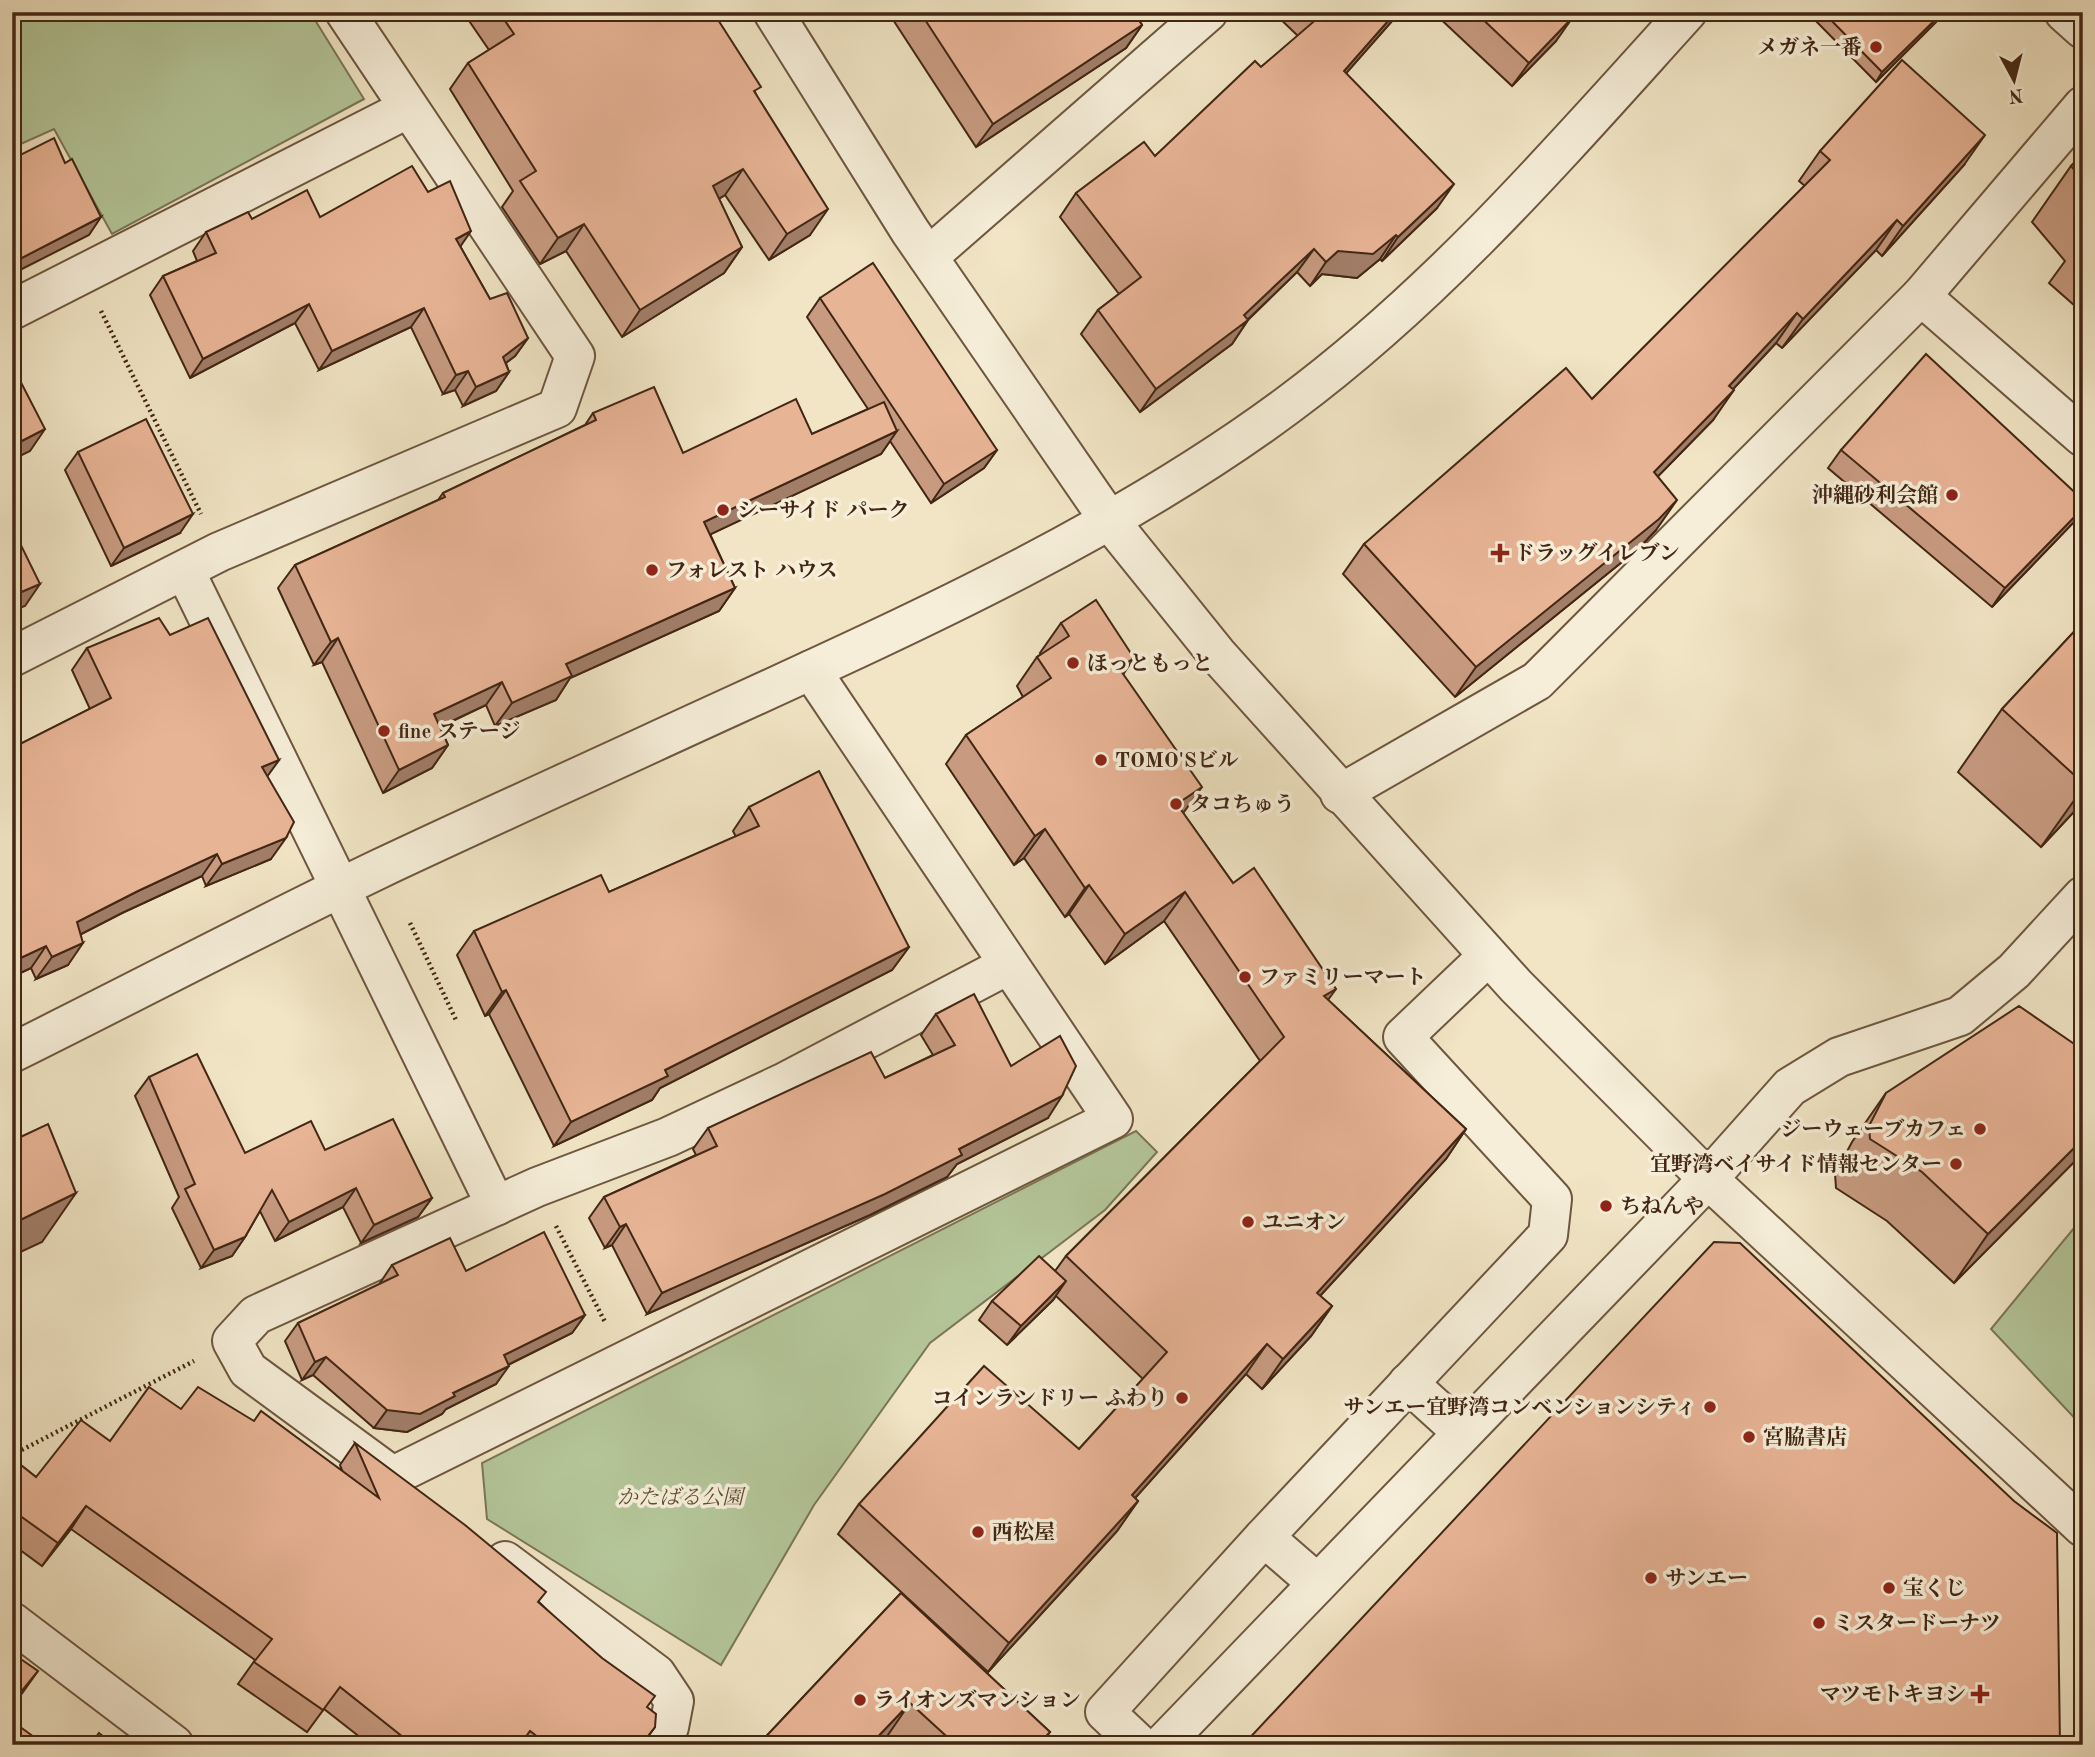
<svg xmlns="http://www.w3.org/2000/svg" width="2095" height="1757" font-family="'Old Standard TT','Noto Serif JP',serif">
  <style>
    .green { fill: #b4c699; stroke: #7b7656; stroke-width: 2 }
    .lines { fill: none; stroke-linecap: round; stroke-linejoin: round }
    .minor-casing { stroke: #6e5640; stroke-width: 42 }
    .path { stroke: #422614; stroke-width: 4.5; stroke-dasharray: 2 3.5; stroke-linecap: butt }
    .minor { stroke: #f6eed9; stroke-width: 38 }
    .wall { fill: #c89b81; stroke: #422614; stroke-width: 2 }
    .shaded-wall { fill: #a27e69; stroke: #422614; stroke-width: 2 }
    .building { fill: #e8b496; stroke: #422614; stroke-width: 2 }
    .poi-dot { fill: #8f2418; stroke: #f6eed9; stroke-width: 2.5 }
    .labels { text-anchor: middle; stroke-width: 7; stroke-linejoin: round; paint-order: stroke }
    .poi-label { font-size: 21px; font-weight: bold; fill: #422614; stroke: #f6eed9; text-anchor: start }
    .park-label { font-size: 21px; font-style: italic; fill: #5e4e35; stroke: #f6eed9 }
  </style>
  <rect width="100%" height="100%" fill="#f1e5c5"/>
  <filter id="stains"><feTurbulence type="fractalNoise" baseFrequency=".00286" numOctaves="4"/><feColorMatrix values="0 0 0 0 .2 0 0 0 0 .09 0 0 0 0 .02 0 0 0 .5 -.17"/></filter>
  <radialGradient id="worn" r=".72"><stop offset=".6" stop-color="#630" stop-opacity="0"/><stop offset="1" stop-color="#630" stop-opacity=".3"/></radialGradient>
  <g class="green">
    <path d="M12 12H310L364 99 112 234 54 129 12 148Z"/>
    <path d="M1136 1131 1157 1152 1105 1210 930 1343 814 1505 721 1665 487 1519 482 1463Z"/>
    <path d="M2083 1217V1427L1991 1329Z"/>
  </g>
  <g class="lines">
    <g class="minor-casing">
      <g id="minor">
        <path d="M773 12 910 231 1109 520 1217 654 1516 986 1708 1179 2083 1527"/>
        <path d="M2064 12 2083 29"/>
        <path d="M928 257 1208 12"/>
        <path d="M1921 296 2083 437"/>
        <path d="M12 310 407 109"/>
        <path d="M185 571 496 1206"/>
        <path d="M12 657 219 552 557 408 575 356 345 12"/>
        <path d="M1340 794 1537 681 1921 296 2083 106"/>
        <path d="M12 1053C135 992 256 928 379 869 470 826 561 785 652 743 866 644 1098 546 1288 405 1438 294 1562 150 1687 12"/>
        <path d="M1408 1383 1462 1432"/>
        <path d="M393 1476 1113 1119 811 670"/>
        <path d="M395 1478 248 1370 232 1341 256 1315 537 1187 668 1137 783 1083 1008 965"/>
        <path d="M1264 1537 1317 1583"/>
        <path d="M505 1561 656 1674 674 1701 669 1727 660 1745"/>
        <path d="M12 1622 174 1745"/>
        <path d="M1140 1745 1105 1712 1264 1537 1548 1235 1552 1199 1403 1037 1488 956"/>
        <path d="M1162 1745 1708 1179 1790 1087 1839 1057 1960 1016 2014 971 2083 896"/>
      </g>
    </g>
    <g class="path">
      <path d="M101 311 201 514"/>
      <path d="M410 923 456 1020"/>
      <path d="M556 1226 606 1324"/>
      <path d="M12 1455 194 1361"/>
    </g>
    <use href="#minor" class="minor"/>
  </g>
  <g class="wall">
    <path d="M463 12H713L756 94 810 235 769 260 725 195 719 199 742 247 724 273 622 337 566 251 540 264 502 207 513 191 450 89 468 63 489 50Z"/>
    <path d="M888 12H1134L1142 25 1126 48 976 147Z"/>
    <path d="M1273 12H1400L1346 73 1437 208 1382 261 1380 259 1357 278 1322 274 1310 286 1297 272 1248 320 1232 344 1140 412 1081 334 1098 310 1119 294 1060 217 1076 193 1155 156 1298 36Z"/>
    <path d="M1433 12H1568L1556 41 1512 86Z"/>
    <path d="M1807 12H1946L1876 82Z"/>
    <path d="M1820 151 1964 165 1882 256 1876 250 1782 348 1776 343 1733 389 1713 420 1657 477 1656 530 1638 549 1455 697 1343 574 1364 544 1592 399 1805 186 1799 181Z"/>
    <path d="M2083 154V313L2049 283 2065 261 2032 222 2071 166Z"/>
    <path d="M320 217 460 246 490 299 528 338 515 356 506 363 509 372 496 391 463 406 455 390 443 394 411 327 319 370 295 323 190 378 150 295 163 276 197 261 193 251 206 232 252 219Z"/>
    <path d="M820 298 997 450 984 468 931 503 890 441 881 454 710 534 735 588 719 611 570 678 556 700 495 726 486 705 440 727 448 745 432 768 383 793 322 662 314 665 278 588 295 565 438 500 443 493 585 425 593 413 683 453 812 434 868 409 807 317Z"/>
    <path d="M1841 450 2074 522 1992 607 1828 468Z"/>
    <path d="M78 452 180 533 111 566 65 470Z"/>
    <path d="M2083 622V802L2041 847 1958 772 2002 709Z"/>
    <path d="M1061 623 1134 658 1123 674 1183 813 1233 883 1328 1000 1466 1129 1446 1159 1320 1296 1332 1306 1311 1336 1262 1389 1246 1374 1135 1498 1138 1501 1117 1531 988 1672 838 1534 859 1504 1079 1449 1143 1379 1056 1296 1053 1300 1007 1345 979 1320 992 1301 1055 1271 1066 1256 1260 1061 1164 921 1105 964 1069 914 1065 917 1024 858 1014 865 946 764 966 735 1023 697 1017 686 1037 657 1041 654 1040 653Z"/>
    <path d="M170 635 279 760 267 776 271 859 206 886 202 876 122 913 81 934 68 965 36 979 31 968 12 977V748L90 709 72 670 87 648Z"/>
    <path d="M749 807 909 947 892 970 660 1088 652 1100 554 1146 489 1014 485 1016 457 955 474 931 609 892 736 837 733 831Z"/>
    <path d="M936 1014 1011 1066 1048 1118 957 1164 947 1177 870 1215 647 1314 612 1245 605 1248 589 1218 604 1197 696 1155 693 1149 708 1128 885 1078 933 1055 921 1035Z"/>
    <path d="M149 1077 245 1153 325 1150 432 1198 418 1217 361 1243 343 1207 275 1241 260 1211 245 1237 232 1256 201 1268 172 1208 179 1197 135 1096Z"/>
    <path d="M1886 1093 2083 1153 1954 1283 1887 1221 1836 1188 1835 1174 1852 1142Z"/>
    <path d="M392 1265 466 1271 585 1315 572 1333 508 1365 496 1384 446 1409 442 1414 407 1432 374 1428 313 1375 302 1380 285 1341 298 1323 380 1284V1283Z"/>
    <path d="M181 1409 254 1421 342 1470 340 1465 355 1443 539 1602 647 1707 655 1727 642 1745H370L324 1709 307 1732 238 1684 255 1660 71 1529 42 1566 12 1544V1458L36 1477 110 1441Z"/>
    <path d="M901 1593 1050 1732 1041 1745H758Z"/>
  </g>
  <g class="shaded-wall">
    <path d="M1396 12H1400L1327 95 1344 71Z"/>
    <path d="M1943 12H1946L1876 82 1882 72Z"/>
    <path d="M1573 17 1556 41 1512 86 1529 63Z"/>
    <path d="M1142 25 1126 48 976 147 993 124Z"/>
    <path d="M1985 135 1964 165 1882 256 1903 226Z"/>
    <path d="M743 169 725 195 694 213 713 186Z"/>
    <path d="M1454 184 1437 208 1382 261 1398 237Z"/>
    <path d="M828 209 810 235 769 260 787 234Z"/>
    <path d="M101 217 89 235 12 274V263Z"/>
    <path d="M1897 220 1876 250 1782 348 1803 319Z"/>
    <path d="M584 224 566 251 540 264 558 238Z"/>
    <path d="M471 231 458 250 456 239Z"/>
    <path d="M1396 235 1380 259 1357 278 1322 274 1310 286 1326 262 1338 251Z"/>
    <path d="M742 247 724 273 622 337 640 310Z"/>
    <path d="M1314 249 1297 272 1241 326 1248 320 1232 344 1140 412 1156 389 1244 315Z"/>
    <path d="M309 304 295 323 190 378 203 359Z"/>
    <path d="M424 308 411 327 319 370 332 351Z"/>
    <path d="M1797 313 1776 343 1708 416 1729 386Z"/>
    <path d="M528 338 515 356 490 375 503 357Z"/>
    <path d="M468 371 455 390 443 394 456 375Z"/>
    <path d="M509 372 496 391 463 406 476 387Z"/>
    <path d="M1734 390 1713 420 1633 502 1654 472Z"/>
    <path d="M45 429 30 451 12 460V446Z"/>
    <path d="M897 431 881 454 688 545 704 522Z"/>
    <path d="M997 450 984 468 931 503 944 484Z"/>
    <path d="M1677 500 1656 530 1638 549 1455 697 1476 667Z"/>
    <path d="M2083 508 2074 522 1992 607 2005 588Z"/>
    <path d="M193 514 180 533 111 566 124 548Z"/>
    <path d="M40 584 25 606 12 611V596Z"/>
    <path d="M735 588 719 611 570 678 556 700 495 726 512 703 566 664Z"/>
    <path d="M338 638 322 662 314 665 331 642Z"/>
    <path d="M1134 658 1114 688 1119 668Z"/>
    <path d="M502 682 486 705 418 737 434 714Z"/>
    <path d="M448 745 432 768 383 793 399 770Z"/>
    <path d="M279 760 264 781 262 767Z"/>
    <path d="M1202 787 1181 816 1177 804Z"/>
    <path d="M2083 788V802L2041 847Z"/>
    <path d="M1045 829 1024 858 1014 865 1035 836Z"/>
    <path d="M286 838 271 859 206 886 222 864Z"/>
    <path d="M217 854 202 876 122 913 62 944 77 922 138 891Z"/>
    <path d="M1089 885 1069 914 1065 917 1085 888Z"/>
    <path d="M1185 892 1164 921 1105 964 1125 934Z"/>
    <path d="M83 943 68 965 36 979 52 957Z"/>
    <path d="M46 946 31 968 12 977V962Z"/>
    <path d="M909 947 892 970 660 1088 652 1100 554 1146 571 1122 665 1070Z"/>
    <path d="M1336 989 1315 1018 1324 996Z"/>
    <path d="M506 990 489 1014 485 1016 502 992Z"/>
    <path d="M1062 1096 1048 1118 957 1164 947 1177 870 1215 647 1314 662 1293 959 1149Z"/>
    <path d="M1466 1129 1446 1159 1296 1322 1317 1293Z"/>
    <path d="M2083 1139V1153L1954 1283 1988 1234Z"/>
    <path d="M356 1188 343 1207 275 1241 289 1222Z"/>
    <path d="M76 1193 42 1242 12 1256V1224Z"/>
    <path d="M432 1198 418 1217 361 1243 374 1225Z"/>
    <path d="M626 1224 612 1245 605 1248 620 1227Z"/>
    <path d="M245 1237 232 1256 201 1268 214 1250Z"/>
    <path d="M1066 1281 1053 1300 1007 1345 1021 1326Z"/>
    <path d="M1332 1306 1311 1336 1262 1389 1283 1359Z"/>
    <path d="M585 1315 572 1333 491 1373 504 1355Z"/>
    <path d="M1267 1344 1246 1374 1111 1525 1132 1495Z"/>
    <path d="M326 1357 313 1375 302 1380 315 1362Z"/>
    <path d="M509 1366 496 1384 446 1409 442 1414 407 1432 374 1428 387 1410 453 1393Z"/>
    <path d="M1138 1501 1117 1531 988 1672 1009 1643Z"/>
    <path d="M86 1506 71 1529 42 1566 58 1543Z"/>
    <path d="M38 1671 21 1695 12 1706V1703Z"/>
    <path d="M910 1703 881 1745H870Z"/>
  </g>
  <g class="building">
    <path d="M499 12H713L761 87 754 91 828 209 787 234 743 169 713 186 742 247 640 310 584 224 558 238 520 181 536 171 468 63 514 34Z"/>
    <path d="M920 12H1134L1142 25 993 124Z"/>
    <path d="M1314 12H1396L1344 71 1454 184 1398 237 1396 235 1373 254 1338 251 1326 262 1314 249 1244 315 1248 320 1156 389 1098 310 1141 277 1076 193 1144 142 1155 156 1255 61 1261 67 1319 17Z"/>
    <path d="M1475 12H1568L1573 17 1529 63Z"/>
    <path d="M1823 12H1943L1882 72Z"/>
    <path d="M1902 60 1985 135 1903 226 1897 220 1803 319 1797 313 1729 386 1734 390 1654 472 1677 500 1659 519 1476 667 1364 544 1566 368 1592 399 1830 160 1820 151Z"/>
    <path d="M54 138 65 163 72 159 101 217 12 263V159Z"/>
    <path d="M2083 154V180L2071 166Z"/>
    <path d="M412 166 428 192 450 181 471 231 456 239 490 299 507 293 528 338 503 357 509 372 476 387 468 371 456 375 424 308 332 351 309 304 203 359 163 276 216 253 206 232 248 212 252 219 307 190 320 217Z"/>
    <path d="M873 263 997 450 944 484 820 298Z"/>
    <path d="M1926 354 2083 500V508L2005 588 1841 450Z"/>
    <path d="M12 365 45 429 12 446Z"/>
    <path d="M654 387 683 453 796 399 812 434 884 402 897 431 704 522 735 588 566 664 572 676 512 703 502 682 434 714 448 745 399 770 338 638 331 642 295 565 445 497 443 493 596 420 593 413Z"/>
    <path d="M146 419 193 514 124 548 78 452Z"/>
    <path d="M12 527 40 584 12 596Z"/>
    <path d="M1096 600 1134 658 1119 668 1202 787 1177 804 1233 883 1254 868 1336 989 1324 996 1466 1129 1317 1293 1332 1306 1283 1359 1267 1344 1132 1495 1138 1501 1009 1643 859 1504 984 1366 1079 1449 1167 1352 1066 1256 1284 1037 1185 892 1125 934 1089 885 1085 888 1045 829 1035 836 966 735 1051 678 1037 657 1069 636 1061 623Z"/>
    <path d="M159 618 170 635 208 618 279 760 262 767 294 822 286 838 222 864 217 854 138 891 77 922 83 943 52 957 46 946 12 962V748L111 698 87 648Z"/>
    <path d="M2083 622V783L2002 709Z"/>
    <path d="M819 771 909 947 665 1070 668 1076 571 1122 506 990 502 992 474 931 601 875 609 892 759 826 749 807Z"/>
    <path d="M974 994 1011 1066 1060 1036 1076 1066 1062 1096 959 1149 962 1155 885 1194 662 1293 626 1224 620 1227 604 1197 717 1146 708 1128 871 1052 885 1078 955 1045 936 1014Z"/>
    <path d="M2019 1006 2083 1050V1139L1988 1234 1922 1172 1870 1139 1869 1126 1886 1093Z"/>
    <path d="M197 1054 245 1153 311 1121 325 1150 393 1119 432 1198 374 1225 356 1188 289 1222 272 1190 245 1237 214 1250 185 1189 195 1184 149 1077Z"/>
    <path d="M48 1124 76 1193 12 1224V1141Z"/>
    <path d="M544 1232 585 1315 504 1355 509 1366 453 1393 455 1396 420 1414 387 1410 326 1357 315 1362 298 1323 398 1275 392 1265 450 1238 466 1271Z"/>
    <path d="M1714 1242 1740 1243 2014 1501 2057 1533 2060 1745H1243Z"/>
    <path d="M1039 1256 1066 1281 1021 1326 992 1301Z"/>
    <path d="M149 1387 181 1409 198 1387 254 1421 261 1411 379 1498 355 1443 465 1525 546 1592 538 1602 602 1658 655 1696 647 1707 656 1714 655 1727 641 1745H548L530 1731 520 1745H413L340 1687 323 1710 254 1662 272 1639 86 1506 58 1543 12 1510V1458L36 1477 81 1420 110 1441Z"/>
    <path d="M901 1593 1050 1732 1038 1745H956L910 1703 870 1745H758Z"/>
    <path d="M12 1653 38 1671 12 1703Z"/>
    <path d="M12 1721 45 1745H12Z"/>
    <path d="M99 1733 114 1745H90Z"/>
  </g>
  <g class="poi-dot">
    <circle cx="1876" cy="47" r="7"/>
    <circle cx="1952" cy="495" r="7"/>
    <circle cx="723" cy="510" r="7"/>
    <path d="M1496.5 542.5h7v7h7v7h-7v7h-7v-7h-7v-7h7z"/>
    <circle cx="652" cy="570" r="7"/>
    <circle cx="1073" cy="663" r="7"/>
    <circle cx="384" cy="731" r="7"/>
    <circle cx="1101" cy="760" r="7"/>
    <circle cx="1176" cy="804" r="7"/>
    <circle cx="1245" cy="977" r="7"/>
    <circle cx="1980" cy="1129" r="7"/>
    <circle cx="1956" cy="1164" r="7"/>
    <circle cx="1606" cy="1206" r="7"/>
    <circle cx="1248" cy="1222" r="7"/>
    <circle cx="1182" cy="1398" r="7"/>
    <circle cx="1710" cy="1407" r="7"/>
    <circle cx="1749" cy="1437" r="7"/>
    <circle cx="978" cy="1532" r="7"/>
    <circle cx="1651" cy="1578" r="7"/>
    <circle cx="1889" cy="1588" r="7"/>
    <circle cx="1819" cy="1623" r="7"/>
    <path d="M1976.5 1683.5h7v7h7v7h-7v7h-7v-7h-7v-7h7z"/>
    <circle cx="860" cy="1700" r="7"/>
  </g>
  <g class="labels">
    <g class="poi-label">
      <text x="1862" y="54" text-anchor="end">メガネ一番</text>
      <text x="1938" y="502" text-anchor="end">沖縄砂利会館</text>
      <text x="737" y="517">シーサイド パーク</text>
      <text x="1514" y="560">ドラッグイレブン</text>
      <text x="666" y="577">フォレスト ハウス</text>
      <text x="1087" y="670">ほっともっと</text>
      <text x="398" y="738">fine ステージ</text>
      <text x="1115" y="767">TOMO'Sビル</text>
      <text x="1190" y="811">タコちゅう</text>
      <text x="1259" y="984">ファミリーマート</text>
      <text x="1966" y="1136" text-anchor="end">ジーウェーブカフェ</text>
      <text x="1942" y="1171" text-anchor="end">宜野湾ベイサイド情報センター</text>
      <text x="1620" y="1213">ちねんや</text>
      <text x="1262" y="1229">ユニオン</text>
      <text x="1168" y="1405" text-anchor="end">コインランドリー ふわり</text>
      <text x="1696" y="1414" text-anchor="end">サンエー宜野湾コンベンションシティ</text>
      <text x="1763" y="1444">宮脇書店</text>
      <text x="992" y="1539">西松屋</text>
      <text x="1665" y="1585">サンエー</text>
      <text x="1903" y="1595">宝くじ</text>
      <text x="1833" y="1630">ミスタードーナツ</text>
      <text x="1966" y="1701" text-anchor="end">マツモトキヨシ</text>
      <text x="874" y="1707">ライオンズマンション</text>
    </g>
    <g class="park-label">
      <text x="680" y="1504">かたばる公園</text>
    </g>
  </g>
  <rect width="2095" height="1757" fill="none" stroke="#f1e5c5" stroke-width="42"/>
  <rect x="14" y="14" width="2067" height="1729" fill="none" stroke="#422614" stroke-width="3.5"/>
  <rect x="21" y="21" width="2053" height="1715" fill="none" stroke="#422614" stroke-width="2"/>
  <g transform="translate(2014 80) rotate(173)" stroke="#f6eed9" stroke-width="5" paint-order="stroke">
  <path d="M0-5L12 26L0 18L-12 26Z" fill="#422614"/>
  <text y="-10" font-size="19" font-weight="bold" text-anchor="middle" fill="#422614">N</text>
  </g>
  <rect width="100%" height="100%" filter="url(#stains)"/>
  <rect width="100%" height="100%" fill="url(#worn)"/>
</svg>
